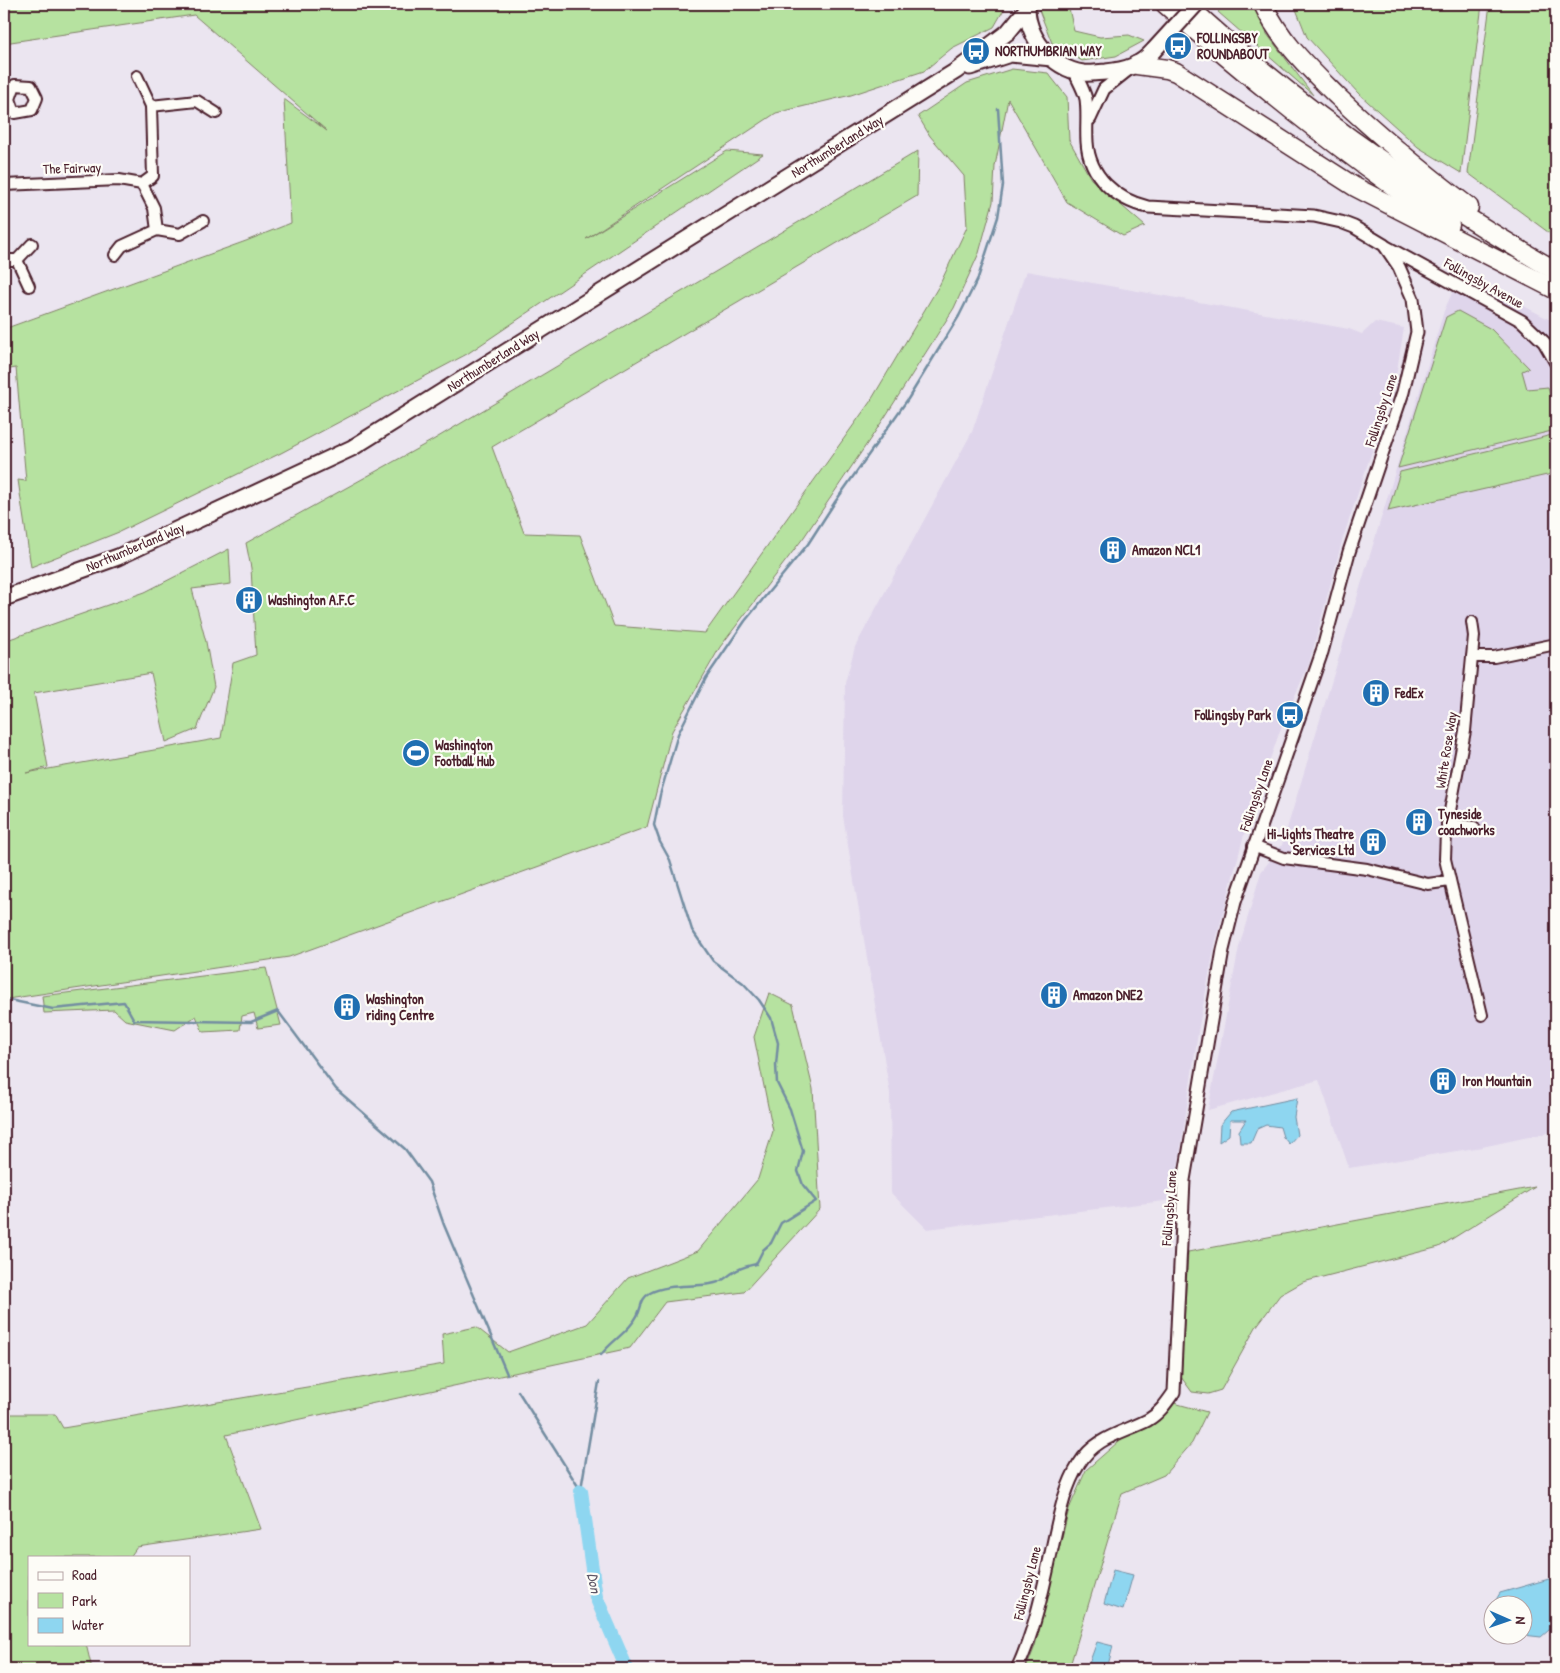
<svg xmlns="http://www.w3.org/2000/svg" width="1560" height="1673" font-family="'Patrick Hand',sans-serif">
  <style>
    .built { fill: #dfd5eb }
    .green { fill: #b6e2a0; stroke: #808066 }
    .water { fill: #8ed6f0; stroke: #738da1 }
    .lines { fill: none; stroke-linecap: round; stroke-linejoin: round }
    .stream { stroke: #738da1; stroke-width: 2.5 }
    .river { stroke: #8ed6f0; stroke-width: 14 }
    .minor-casing { stroke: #4a1f2b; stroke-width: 14 }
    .tertiary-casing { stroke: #4a1f2b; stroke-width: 15 }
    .primary-casing { stroke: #4a1f2b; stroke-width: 19 }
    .motorway-casing { stroke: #4a1f2b; stroke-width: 21 }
    .minor { stroke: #fdfcf7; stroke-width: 10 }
    .tertiary { stroke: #fdfcf7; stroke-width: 11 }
    .primary { stroke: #fdfcf7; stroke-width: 15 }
    .motorway { stroke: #fdfcf7; stroke-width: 18 }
    .primary-bridge-casing { stroke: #4a1f2b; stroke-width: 19; stroke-linecap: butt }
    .primary-bridge { stroke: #fdfcf7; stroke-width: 15 }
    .labels { text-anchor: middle; stroke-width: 4.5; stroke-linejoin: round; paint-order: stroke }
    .poi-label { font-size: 14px; font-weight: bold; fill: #4a1f2b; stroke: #fdfcf7; text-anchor: start }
    .street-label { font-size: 14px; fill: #4a1f2b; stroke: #fdfcf7 }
    .water-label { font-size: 15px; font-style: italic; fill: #5e5666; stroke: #fdfcf7 }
  </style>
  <rect width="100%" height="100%" fill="#ebe5f0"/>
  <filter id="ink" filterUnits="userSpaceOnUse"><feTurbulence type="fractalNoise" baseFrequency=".02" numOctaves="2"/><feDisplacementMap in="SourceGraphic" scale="10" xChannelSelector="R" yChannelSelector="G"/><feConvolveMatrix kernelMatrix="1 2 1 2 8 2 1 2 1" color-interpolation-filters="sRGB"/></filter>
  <g filter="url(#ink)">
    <g class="built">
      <path d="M1026 271 1349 329 1362 334 1375 322 1404 328 1395 382 1343 538 1309 664 1282 725 1245 831 1216 940 1199 1026 1173 1200 927 1229 891 1193 890 1093 843 816 845 683 855 647 972 432Z"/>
      <path d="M1461 273 1556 323V1131L1482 1147 1349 1168 1319 1080 1208 1110 1239 947 1261 872 1282 845 1444 311Z"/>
    </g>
    <g class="green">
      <path d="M4 4H1007L994 27 952 48 924 71 851 95 776 113 586 239 727 151 763 154 467 354 281 453 119 532 31 567 18 480 26 481 16 368 4 370V329L246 241 291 223 284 99 327 131 194 15 4 43Z"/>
      <path d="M1041 4H1068L1074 31 1100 37 1129 35 1144 41 1116 56 1082 61 1052 43 1039 10Z"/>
      <path d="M1224 4H1253L1267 34 1313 95 1218 12Z"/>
      <path d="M1294 4H1482L1461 173 1418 147 1358 93 1307 37Z"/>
      <path d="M1490 4H1556V238L1468 173Z"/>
      <path d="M1012 69 1048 73 1067 97 1069 140 1091 179 1145 226 1123 236 1067 202 1008 99 995 166 993 202 979 253 954 308 885 417 804 537 720 647 672 731 647 827 289 957 7 999 4 984V641L145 592 229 549 231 584 192 589 206 642 214 687 197 729 166 742 151 673 34 693 48 767 26 773 221 738 233 663 256 655 251 568 246 543 433 440 918 151 917 196 492 447 524 533 580 535 614 626 705 633 870 402 940 284 967 227 964 176 930 136 918 116 967 83Z"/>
      <path d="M1458 311 1491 329 1529 368 1522 371 1527 389 1548 387 1556 419V430L1398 468 1446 317Z"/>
      <path d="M1556 434V473L1388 511 1400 472Z"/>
      <path d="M266 968 281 1025 258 1028 254 1013 242 1016 240 1030 203 1032 196 1016 175 1030 125 1020 114 1010 44 1013 42 996Z"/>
      <path d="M769 993 793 1005 813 1089 820 1209 744 1292 665 1302 630 1348 226 1435 261 1529 137 1547 130 1557H29V1644H86L92 1669H4V1417L7 1414H55L63 1428 444 1364 442 1334 476 1327 508 1352 587 1324 628 1278 698 1251 758 1179 773 1131 754 1037Z"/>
      <path d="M1535 1187 1439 1247 1303 1282 1280 1295 1256 1327 1221 1390 1208 1394 1192 1392 1181 1377 1188 1252Z"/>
      <path d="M1174 1403 1207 1412 1192 1443 1164 1475 1122 1493 1069 1669H1026L1035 1646 1069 1509 1086 1470 1126 1435 1155 1420Z"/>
    </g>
    <g class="water">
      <path d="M1297 1098 1294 1117 1297 1135 1289 1144 1283 1137 1280 1127 1266 1125 1257 1129 1251 1143H1240L1239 1131 1246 1120H1230L1229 1135 1219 1142 1220 1125 1231 1112Z"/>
      <path d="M1113 1570 1133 1575 1123 1610 1104 1604Z"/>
      <path d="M1556 1577V1624L1541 1637 1523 1635 1522 1606 1493 1605 1500 1593Z"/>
      <path d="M1097 1642 1113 1646 1107 1669H1087Z"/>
    </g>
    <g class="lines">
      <g class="stream">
        <path d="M4 999 53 1009 124 1002 134 1020 251 1022 278 1011 336 1089 405 1149 429 1182 444 1225 507 1374"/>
        <path d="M601 1355C611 1341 629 1332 637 1316 642 1307 640 1299 650 1293 669 1283 695 1288 715 1283 724 1281 727 1276 734 1272 741 1267 748 1266 756 1264L763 1250 771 1243 781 1223 816 1201 803 1185 798 1171 803 1151 790 1109 777 1083 776 1065 778 1043 771 1018 759 1000 743 983 713 961 692 930 670 860 660 842 654 825 660 795 678 734 706 678 745 621 808 544 835 502 908 399 959 316 978 278 998 217 1003 185 998 109"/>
        <path d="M518 1391 581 1491"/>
        <path d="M581 1489 599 1382"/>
      </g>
      <path class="river" d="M581 1491 596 1597 627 1669"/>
      <g class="minor-casing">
        <g id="minor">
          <path d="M137 76 151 106 153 176 142 184"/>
          <path d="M15 85 31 86 37 98 32 110 15 113 10 99Z"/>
          <path d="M151 106 197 101 216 113"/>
          <path d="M4 185 119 180 142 184"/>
          <path d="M157 230 180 234 203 221"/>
          <path d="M115 255 122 246 157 230 154 208 142 184"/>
          <path d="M4 260H17L29 286"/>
          <path d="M17 260 32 244"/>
          <path d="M1472 622 1474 636 1465 731 1446 832 1445 859 1482 1015"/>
          <path d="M1472 657H1494L1556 644"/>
          <path d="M1447 824 1474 827"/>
          <path d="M1253 846 1284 858 1367 869 1428 884 1450 881"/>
        </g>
      </g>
      <g class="tertiary-casing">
        <g id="tertiary">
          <path d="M1090 119 1104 89 1128 70"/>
          <path d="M1385 246 1522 321 1544 342 1556 363"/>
          <path d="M1017 1669C1035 1631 1044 1585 1053 1544 1059 1517 1064 1488 1079 1464 1095 1437 1123 1433 1148 1420 1160 1413 1167 1402 1174 1392L1184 1180 1223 950 1235 902 1322 652 1349 552 1403 392 1417 332 1413 299 1399 267 1384 245 1354 227 1341 222 1314 216 1148 207C1116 200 1089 176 1087 142 1086 127 1088 114 1086 99 1084 90 1078 80 1074 71"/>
        </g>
      </g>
      <g class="primary-casing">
        <g id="primary">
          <path d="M1027 4C1026 36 1051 68 1083 73 1091 74 1099 72 1106 72 1126 70 1140 66 1154 50"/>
          <path d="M970 67 1010 54 1052 58"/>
          <path d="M4 598 118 557 352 448 956 71 1008 32 1027 9"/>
        </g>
      </g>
      <g class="motorway-casing">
        <g id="motorway">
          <path d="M1165 4C1256 84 1349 159 1450 225"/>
          <path d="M1186 4C1298 108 1424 195 1556 271"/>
          <path d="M1263 4C1280 41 1309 68 1337 96 1379 136 1423 172 1469 207"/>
          <path d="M1137 65 1167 69 1176 72 1355 187 1556 290"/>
        </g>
      </g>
      <use href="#minor" class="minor"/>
      <use href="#tertiary" class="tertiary"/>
      <use href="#primary" class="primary"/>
      <use href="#motorway" class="motorway"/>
      <g class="primary-bridge-casing">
        <path id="primary-bridge" d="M1154 50 1196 4"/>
      </g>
      <use href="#primary-bridge" class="primary-bridge"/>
    </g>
  </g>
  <defs>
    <g id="bus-disc" transform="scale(1.4375)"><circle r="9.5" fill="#1f6fb2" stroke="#fdfcf7"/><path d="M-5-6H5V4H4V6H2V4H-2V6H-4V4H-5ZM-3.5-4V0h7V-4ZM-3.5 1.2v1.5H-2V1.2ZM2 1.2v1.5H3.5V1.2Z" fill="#fff"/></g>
    <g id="building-disc" transform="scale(1.4375)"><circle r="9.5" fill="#1f6fb2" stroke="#fdfcf7"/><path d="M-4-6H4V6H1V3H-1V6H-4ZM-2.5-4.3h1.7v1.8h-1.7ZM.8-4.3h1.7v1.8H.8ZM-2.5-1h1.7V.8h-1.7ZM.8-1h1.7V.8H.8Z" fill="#fff"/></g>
    <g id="stadium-disc" transform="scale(1.4375)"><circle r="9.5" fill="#1f6fb2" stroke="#fdfcf7"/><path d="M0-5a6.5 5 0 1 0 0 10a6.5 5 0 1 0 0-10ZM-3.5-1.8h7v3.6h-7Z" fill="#fff"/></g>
  </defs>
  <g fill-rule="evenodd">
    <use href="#bus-disc" x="1178" y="46"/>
    <use href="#bus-disc" x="976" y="51"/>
    <use href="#building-disc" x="1113" y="550"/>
    <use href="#building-disc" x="249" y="600"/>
    <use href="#building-disc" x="1376" y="693"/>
    <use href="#bus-disc" x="1290" y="715"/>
    <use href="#stadium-disc" x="416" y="753"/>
    <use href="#building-disc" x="1419" y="822"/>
    <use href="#building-disc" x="1373" y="842"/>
    <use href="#building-disc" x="1054" y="995"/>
    <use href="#building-disc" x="347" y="1007"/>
    <use href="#building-disc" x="1443" y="1081"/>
  </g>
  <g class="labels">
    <g class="poi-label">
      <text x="1197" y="43">FOLLINGSBY<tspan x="1197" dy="16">ROUNDABOUT</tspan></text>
      <text x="995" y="56">NORTHUMBRIAN WAY</text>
      <text x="1132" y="555">Amazon NCL1</text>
      <text x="268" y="605">Washington A.F.C</text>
      <text x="1395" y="698">FedEx</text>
      <text x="1271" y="720" text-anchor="end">Follingsby Park</text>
      <text x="435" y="750">Washington<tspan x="435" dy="16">Football Hub</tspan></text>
      <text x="1438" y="819">Tyneside<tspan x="1438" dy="16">coachworks</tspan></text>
      <text x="1354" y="839" text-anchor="end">Hi-lights Theatre<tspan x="1354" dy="16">Services Ltd</tspan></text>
      <text x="1073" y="1000">Amazon DNE2</text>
      <text x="366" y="1004">Washington<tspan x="366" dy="16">riding Centre</tspan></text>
      <text x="1462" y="1086">Iron Mountain</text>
    </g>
    <g class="street-label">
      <text transform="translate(837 146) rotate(-32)" y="5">Northumberland Way</text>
      <text transform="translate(72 168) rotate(-2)" y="5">The Fairway</text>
      <text transform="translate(1484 283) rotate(29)" y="5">Follingsby Avenue</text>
      <text transform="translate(493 360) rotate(-32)" y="5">Northumberland Way</text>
      <text transform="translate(1381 410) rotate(-72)" y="5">Follingsby Lane</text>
      <text transform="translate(135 547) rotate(-23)" y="5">Northumberland Way</text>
      <text transform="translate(1446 750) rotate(-81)" y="5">White Rose Way</text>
      <text transform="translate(1256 795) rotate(-71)" y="5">Follingsby Lane</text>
      <text transform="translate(1169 1208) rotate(-86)" y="5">Follingsby Lane</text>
      <text transform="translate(1027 1583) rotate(-76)" y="5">Follingsby Lane</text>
    </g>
    <g class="water-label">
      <text transform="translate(594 1583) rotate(80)" y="5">Don</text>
    </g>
  </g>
  <rect width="1560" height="1673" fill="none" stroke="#fdfcf7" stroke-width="20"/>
  <rect x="10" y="10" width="1540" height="1653" fill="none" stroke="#4a1f2b" stroke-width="2" filter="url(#ink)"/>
  <rect x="28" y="1556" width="162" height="90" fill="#fdfcf7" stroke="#b5a4a5"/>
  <rect x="38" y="1572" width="25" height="8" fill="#fdfcf7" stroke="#b5a4a5"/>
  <text x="72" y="1580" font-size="15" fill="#4a1f2b">Road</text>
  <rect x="38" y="1593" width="25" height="15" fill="#b6e2a0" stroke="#b5a4a5"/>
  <text x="72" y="1606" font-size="15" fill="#4a1f2b">Park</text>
  <rect x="38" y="1618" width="25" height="15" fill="#8ed6f0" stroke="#b5a4a5"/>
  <text x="72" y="1630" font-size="15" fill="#4a1f2b">Water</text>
  <g transform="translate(1508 1620) rotate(92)"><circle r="24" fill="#fdfcf7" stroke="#b5a4a5"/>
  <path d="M0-4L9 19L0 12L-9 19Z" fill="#1f6fb2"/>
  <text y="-8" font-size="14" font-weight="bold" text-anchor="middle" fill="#4a1f2b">N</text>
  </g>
</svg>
